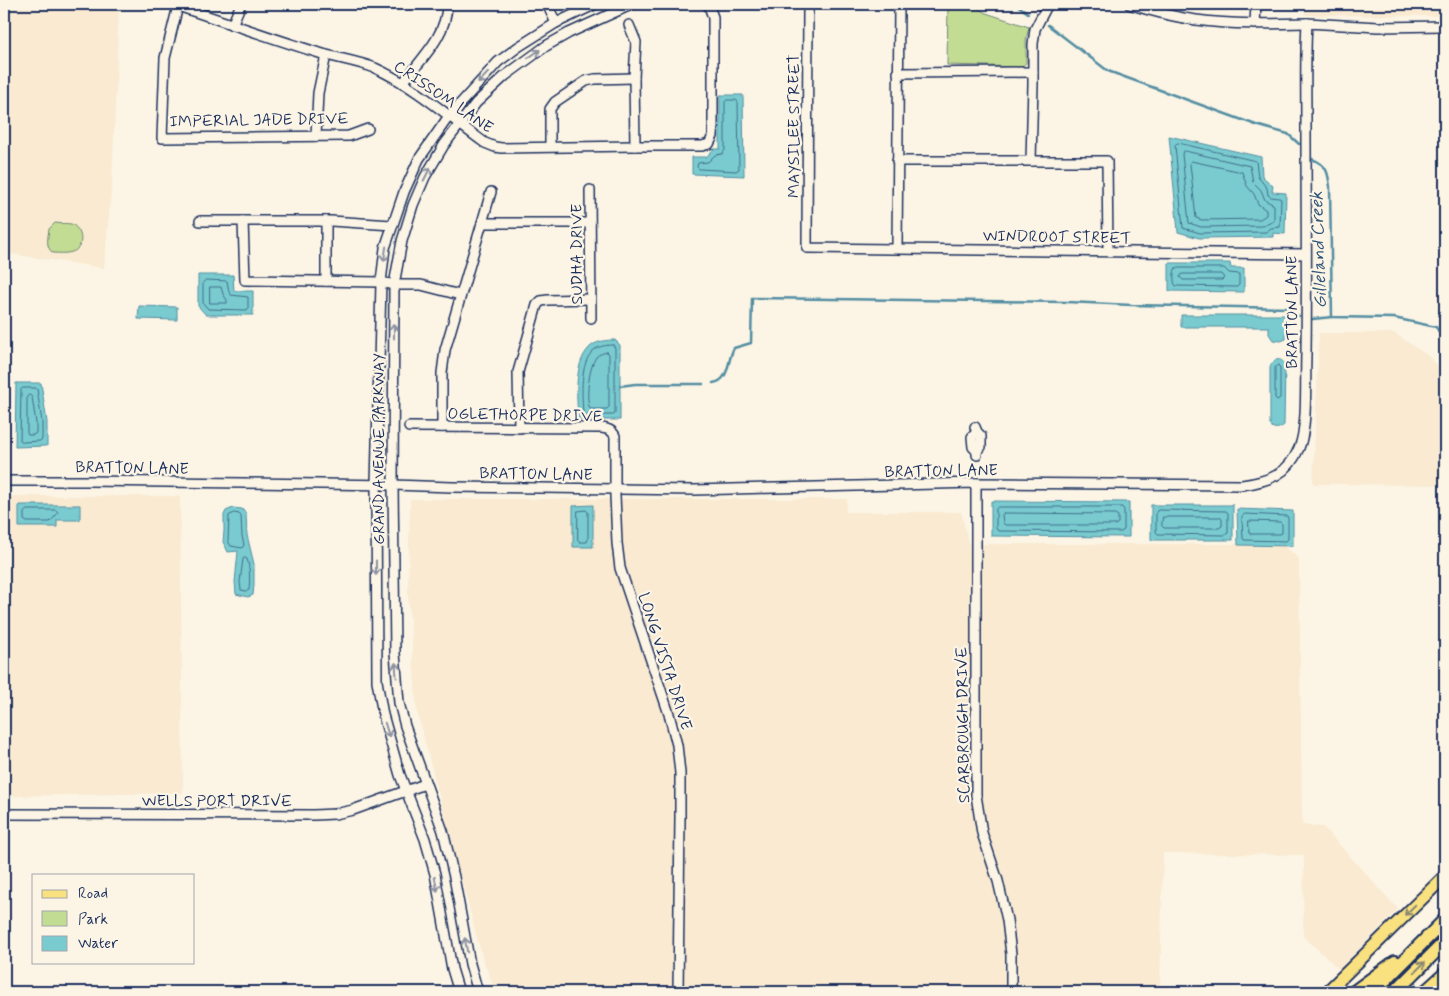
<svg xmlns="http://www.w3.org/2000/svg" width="1449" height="996" font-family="Mynerve,sans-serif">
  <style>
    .built { fill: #f9ead1 }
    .green { fill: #c3dc93; stroke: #6f8678 }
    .water { fill: #79cbcf; stroke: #538da2 }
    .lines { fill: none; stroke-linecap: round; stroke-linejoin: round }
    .shore { stroke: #416d8b; stroke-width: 1 }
    .stream { stroke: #538da2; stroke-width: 2.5 }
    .minor-casing { stroke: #1b2f5e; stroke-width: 12 }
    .major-casing { stroke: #1b2f5e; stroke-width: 15 }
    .highway-casing { stroke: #1b2f5e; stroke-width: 16 }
    .minor { stroke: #fcf5e5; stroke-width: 9 }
    .major { stroke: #fae180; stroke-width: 11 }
    .highway { stroke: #fae180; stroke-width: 12 }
    .oneway { stroke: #8c92a2 }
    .oneway2 { stroke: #8a886f }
    .labels { text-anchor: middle; stroke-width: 4.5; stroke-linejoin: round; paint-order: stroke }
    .street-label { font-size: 16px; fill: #1b2f5e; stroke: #fcf5e5 }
    .water-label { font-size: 18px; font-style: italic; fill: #32567a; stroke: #fcf5e5 }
  </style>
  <rect width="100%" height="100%" fill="#fcf5e5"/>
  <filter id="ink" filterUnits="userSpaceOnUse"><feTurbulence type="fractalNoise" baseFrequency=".02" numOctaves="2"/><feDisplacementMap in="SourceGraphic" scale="10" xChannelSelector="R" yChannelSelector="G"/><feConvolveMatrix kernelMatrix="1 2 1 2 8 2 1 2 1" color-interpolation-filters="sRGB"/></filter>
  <g filter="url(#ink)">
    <g class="built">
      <path d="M4 4H58L119 11 112 182 104 268 4 253Z"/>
      <path d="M1305 4H1445V16L1305 15Z"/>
      <path d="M1319 333H1394L1427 355 1445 373V485L1313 484Z"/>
      <path d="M11 496H180L183 793 7 796 6 648Z"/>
      <path d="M410 499H847L846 512H961L969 544H1282L1299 559 1302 825 1323 827 1398 909 1339 969 1303 936 1304 855 1163 853 1160 992H496L483 960 417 712 408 595Z"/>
    </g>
    <g class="green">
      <path d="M948 4H970L986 13 1029 27 1026 40V63L1022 67 947 65Z"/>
      <path d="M55 223C60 224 67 223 71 224 83 229 85 248 72 252 66 254 59 253 53 253 45 247 48 237 49 229Z"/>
    </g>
    <g class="water">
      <path d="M720 95H743L744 176 692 174V157H706L714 149H720Z"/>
      <path d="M1169 136 1261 157 1262 176 1273 186 1272 192 1286 193 1285 234 1273 233V237L1199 238 1178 232Z"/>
      <path d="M1169 263H1230L1231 268H1244V292L1169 291Z"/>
      <path d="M198 275H233L234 291H253V315H206L198 306Z"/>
      <path d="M139 306 177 307V320L138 319Z"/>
      <path d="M1181 315H1284L1286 318V339L1281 341 1273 340 1269 334V327H1181Z"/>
      <path d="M615 340 620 345V420H578C577 398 573 365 589 348 595 341 607 340 615 340Z"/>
      <path d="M1275 360C1280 359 1282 360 1285 364L1284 425C1280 429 1273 430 1270 425V367L1271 364Z"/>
      <path d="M16 383H41L47 422V446L15 447Z"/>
      <path d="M991 501 1129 502V537L991 536Z"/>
      <path d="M19 505H80V520H57V527H19Z"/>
      <path d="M593 505V547H573V506Z"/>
      <rect x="1151" y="505" width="82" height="35"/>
      <path d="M233 508 242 509 246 514 247 535 254 564V585L253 595 248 597 236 594 235 582 238 551 228 552 223 542 224 531V515L226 511Z"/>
      <path d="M1237 509 1293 511V546L1238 545Z"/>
    </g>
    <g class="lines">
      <g class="shore">
        <path d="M727 100H736L738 102 739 169 736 171 699 169 697 167 698 163 708 162 715 155 722 154 725 150V102Z"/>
        <path d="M1178 143 1256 161 1258 177 1267 188 1268 195 1271 197 1279 198 1281 199 1280 227 1271 228 1266 232 1200 233 1183 228 1175 146 1176 144Z"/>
        <path d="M1185 151 1250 166 1253 182 1261 190 1265 200 1274 205V221L1263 226 1201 227 1189 223 1182 154 1183 152Z"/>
        <path d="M1191 161 1242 172 1247 186 1254 194 1258 204 1266 210V215L1260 219 1202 220 1196 218 1190 164Z"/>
        <path d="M1176 268H1224L1229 273 1239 274V285L1237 287 1176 286C1173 283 1173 271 1176 268Z"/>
        <path d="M1183 274H1221L1224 278 1222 280H1183L1180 277Z"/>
        <path d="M206 280 227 281 229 292 231 295 248 297V309L246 310 208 309 203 303V283Z"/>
        <path d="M210 287H221L223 294 227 300V303H210Z"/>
        <path d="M613 345 615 348V414L613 415H584L583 413C582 396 579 362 594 350 599 346 607 345 613 345Z"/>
        <path d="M607 352 609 354V407L607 409H590C585 399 589 367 596 357 599 354 603 353 607 352Z"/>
        <path d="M1278 365 1280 368V398L1277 400 1275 398V368Z"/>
        <path d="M23 388H35L37 389 42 422V439L40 441 23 442 20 440 21 390Z"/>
        <path d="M29 395 32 397 36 423V433L33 435H28L27 433V397Z"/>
        <path d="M998 507H1122L1124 510V530L1121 532 998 531 996 528V509Z"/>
        <path d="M27 510H56L58 513 50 522H27L24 520V513Z"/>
        <path d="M1158 510 1226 511 1228 513V533L1225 535 1158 534 1156 532V513Z"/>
        <path d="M578 511 586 510 588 512V539L587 542H580L578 540Z"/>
        <path d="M234 513 239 514 241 516 242 536 244 545 242 548 231 546 228 541 229 516Z"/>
        <path d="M1005 513 1115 514 1118 516V523L1115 525H1005L1003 523 1002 515Z"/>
        <path d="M1245 514 1287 516 1288 518V539L1286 541 1244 540 1243 538 1242 517Z"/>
        <path d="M1163 517H1220L1222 519V526L1219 528H1164L1162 526Z"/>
        <path d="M1249 521 1280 522 1282 524V533L1280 534H1250L1249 532Z"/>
        <path d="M245 558 247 559C250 568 250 580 249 590L246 591 241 590 240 582 243 559Z"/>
      </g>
      <g class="stream">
        <path d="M1016 4 1028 13"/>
        <path d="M1048 25 1108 71 1256 125 1288 134 1299 144"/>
        <path d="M1312 159C1327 165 1328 172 1330 187L1332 317 1394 318 1436 327 1445 341"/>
        <path d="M1313 319 1332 317"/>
        <path d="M713 383C730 381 727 360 734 348L751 343 752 298 1067 302 1132 305 1289 308 1295 315 1299 316"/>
        <path d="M620 386 635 384H703"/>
      </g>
      <g class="minor-casing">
        <g id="minor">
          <path d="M172 4C220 20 268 37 316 52 335 58 357 61 375 68 415 86 449 117 485 143L495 147 501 148 635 146H702L709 144 713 136V17L708 4"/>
          <path d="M547 4 556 23"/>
          <path d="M808 4 807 248 1306 254"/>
          <path d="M1129 4C1151 11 1173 17 1196 20 1233 25 1270 24 1307 23"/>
          <path d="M178 6 165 58 162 138 349 136 368 129"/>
          <path d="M1255 24 1256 4"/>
          <path d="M232 25 241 4"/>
          <path d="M629 25 636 42 634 78 635 146"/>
          <path d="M898 73 1033 72"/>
          <path d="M403 83C421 59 447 36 447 4"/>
          <path d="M316 136 318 93 326 55"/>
          <path d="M550 146V109L555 102 586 81 595 79 634 78"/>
          <path d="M897 161H1107L1108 251"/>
          <path d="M1031 161 1033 84V44L1035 29 1048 4"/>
          <path d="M590 190 591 318"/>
          <path d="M200 221H243"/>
          <path d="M482 223H590"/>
          <path d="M392 225 331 221H243L245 280 381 282 394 285H421L460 295"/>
          <path d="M897 248 899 4"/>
          <path d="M326 281V221"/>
          <path d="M409 427 602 428C608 429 612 430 615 436V495L617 543 620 568 669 714 677 745 680 773V818L678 992"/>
          <path d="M442 427V373L445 350 491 192"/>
          <path d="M975 427 977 432 981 436V447L977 451V455"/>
          <path d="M519 428 518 372 537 305 541 301 548 300 590 299"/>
          <path d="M977 432 972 437 973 447 977 451"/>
          <path d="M4 481H88L393 485 452 487 694 490 976 483 1242 485C1269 481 1288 475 1299 448 1308 428 1305 377 1306 354 1307 277 1306 201 1306 125 1306 91 1305 57 1307 23L1378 27 1445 26"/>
          <path d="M976 483V795L982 833 998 881 1007 920 1011 954V992"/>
          <path d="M4 814 314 815 335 814 353 810 425 784"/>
          <path d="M459 992 452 969 435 874 425 839 400 775 383 715 377 681 376 484 381 282 385 248 404 192 419 159 449 116 498 62 518 47 556 23 596 4"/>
          <path d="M478 992 470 964 454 877 443 831 405 726 399 703 395 653 393 485 394 285 402 241 413 205 425 177 444 145 476 103 505 76 546 46 569 33 633 4"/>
        </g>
      </g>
      <g class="major-casing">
        <g id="major">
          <path d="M1327 992 1445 876"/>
          <path d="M1442 992 1445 988"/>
        </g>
      </g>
      <g class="highway-casing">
        <g id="highway">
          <path d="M1354 992 1395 962"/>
          <path d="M1373 992 1445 920"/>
          <path d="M1395 992 1445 942"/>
          <path d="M1425 992 1445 974"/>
        </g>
      </g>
      <use href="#minor" class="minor"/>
      <use href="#major" class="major"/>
      <use href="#highway" class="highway"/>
    </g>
    <defs><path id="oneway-shaft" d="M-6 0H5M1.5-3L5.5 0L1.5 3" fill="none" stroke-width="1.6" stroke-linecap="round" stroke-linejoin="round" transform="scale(1.25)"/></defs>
    <g class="oneway">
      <use href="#oneway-shaft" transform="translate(534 54) rotate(-35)"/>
      <use href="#oneway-shaft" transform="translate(483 78) rotate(133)"/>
      <use href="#oneway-shaft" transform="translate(427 174) rotate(-63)"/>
      <use href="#oneway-shaft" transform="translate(385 254) rotate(99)"/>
      <use href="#oneway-shaft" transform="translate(394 331) rotate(-90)"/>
      <use href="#oneway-shaft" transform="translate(376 568) rotate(90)"/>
      <use href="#oneway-shaft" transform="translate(396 670) rotate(-94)"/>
      <use href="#oneway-shaft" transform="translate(387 730) rotate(73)"/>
      <use href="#oneway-shaft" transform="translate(436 884) rotate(79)"/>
      <use href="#oneway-shaft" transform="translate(466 945) rotate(-100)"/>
    </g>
    <g class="oneway2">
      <use href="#oneway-shaft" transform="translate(1410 910) rotate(135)"/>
      <use href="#oneway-shaft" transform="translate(1420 967) rotate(-45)"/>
    </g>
  </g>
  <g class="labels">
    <g class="street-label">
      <text transform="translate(444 96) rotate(34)" y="6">CRISSOM LANE</text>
      <text transform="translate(259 119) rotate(-1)" y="6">IMPERIAL JADE DRIVE</text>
      <text transform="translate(793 126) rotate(-90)" y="6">MAYSILEE STREET</text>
      <text transform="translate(1057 236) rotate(1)" y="6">WINDROOT STREET</text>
      <text transform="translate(576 254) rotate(-90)" y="6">SUDHA DRIVE</text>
      <text transform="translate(1291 312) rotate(-90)" y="6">BRATTON LANE</text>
      <text transform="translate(525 414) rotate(1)" y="6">OGLETHORPE DRIVE</text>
      <text transform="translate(378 449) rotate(-90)" y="6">GRAND AVENUE PARKWAY</text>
      <text transform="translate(132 467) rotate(1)" y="6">BRATTON LANE</text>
      <text transform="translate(941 470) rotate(-1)" y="6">BRATTON LANE</text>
      <text transform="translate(536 473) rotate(1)" y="6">BRATTON LANE</text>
      <text transform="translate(666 661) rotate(72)" y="6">LONG VISTA DRIVE</text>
      <text transform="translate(962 725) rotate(-91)" y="6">SCARBROUGH DRIVE</text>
      <text x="217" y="806">WELLS PORT DRIVE</text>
    </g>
    <g class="water-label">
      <text transform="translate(1318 250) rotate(-92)" y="6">Gilleland Creek</text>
    </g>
  </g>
  <rect width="1449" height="996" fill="none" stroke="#fcf5e5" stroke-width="20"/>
  <rect x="10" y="10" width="1429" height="976" fill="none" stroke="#1b2f5e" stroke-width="2" filter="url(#ink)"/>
  <rect x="32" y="874" width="162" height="90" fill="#fcf5e5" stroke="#a2a6af"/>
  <rect x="42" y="890" width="25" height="8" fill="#fae180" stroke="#a2a6af"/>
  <text x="78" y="898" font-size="15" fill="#1b2f5e">Road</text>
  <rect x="42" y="911" width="25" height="15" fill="#c3dc93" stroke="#a2a6af"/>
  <text x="78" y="924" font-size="15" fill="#1b2f5e">Park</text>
  <rect x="42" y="936" width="25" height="15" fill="#79cbcf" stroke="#a2a6af"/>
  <text x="78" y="948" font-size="15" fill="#1b2f5e">Water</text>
</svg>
